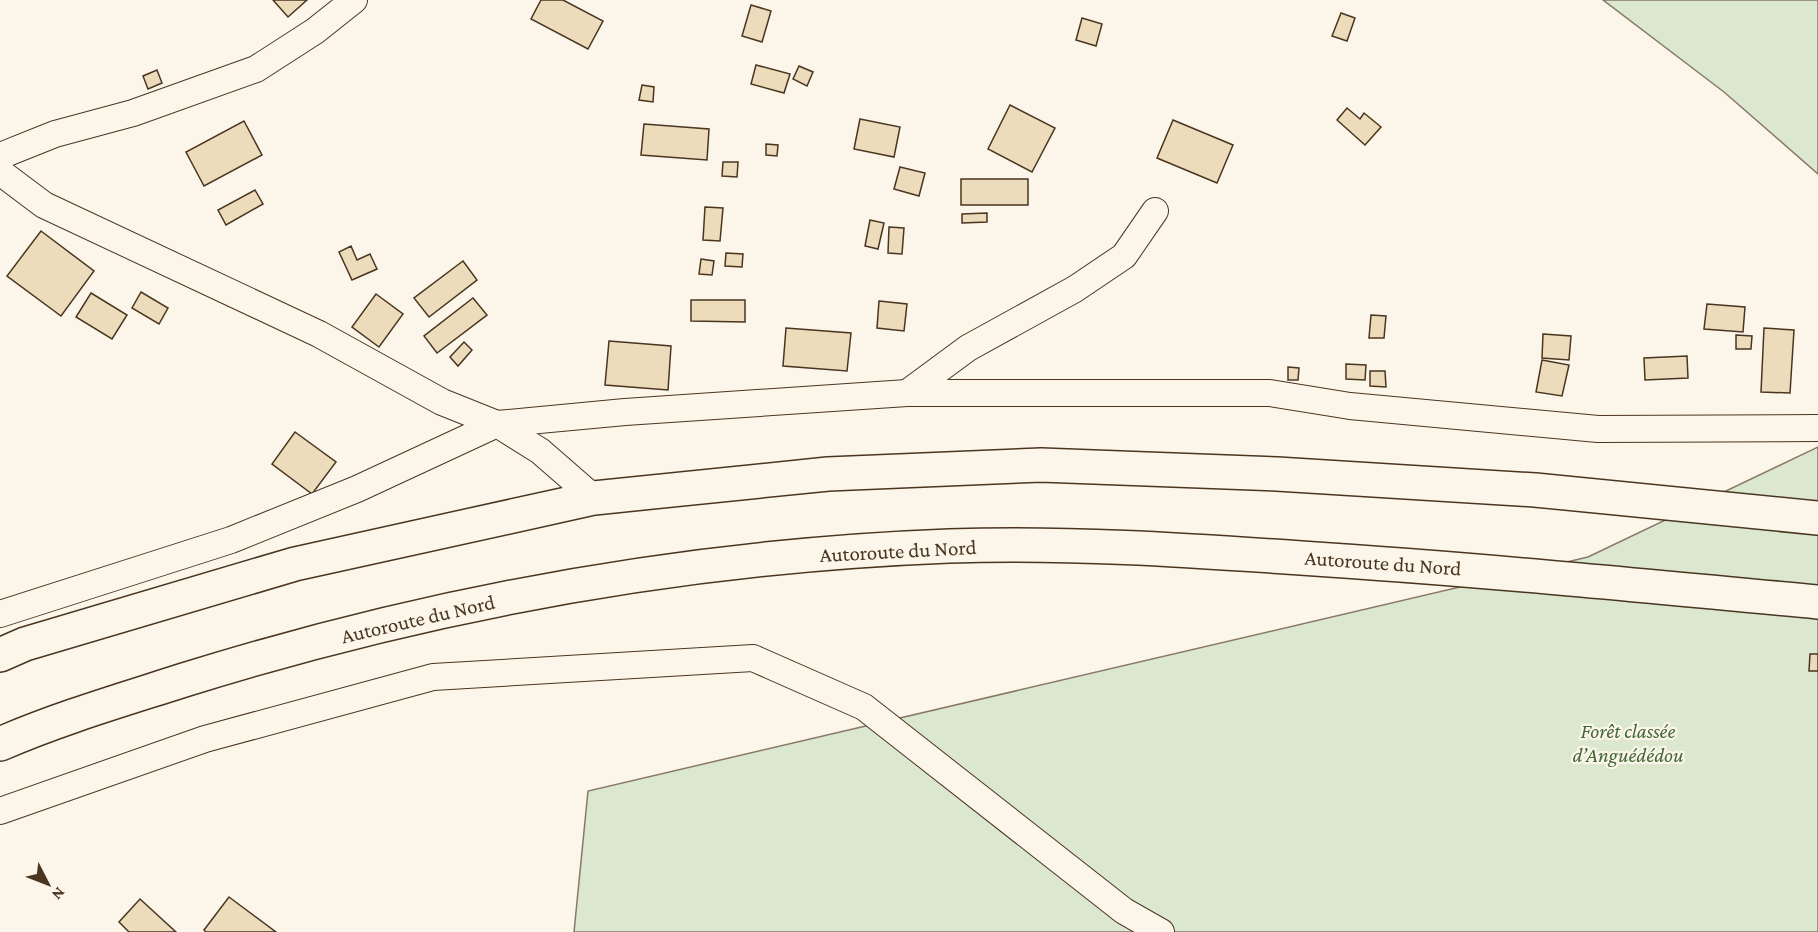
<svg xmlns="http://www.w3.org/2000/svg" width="1818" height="932" font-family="'Crimson Pro',serif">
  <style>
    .green { fill: #dce7d0; stroke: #887966; stroke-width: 1.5 }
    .building { fill: #ecdcbc; stroke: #4a3520; stroke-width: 1.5 }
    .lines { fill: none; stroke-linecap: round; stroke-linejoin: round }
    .minor-casing { stroke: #4a3520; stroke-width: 28 }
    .motorway-casing { stroke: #4a3520; stroke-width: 36 }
    .minor { stroke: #fbf6e9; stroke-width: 26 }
    .motorway { stroke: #fbf6e9; stroke-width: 33 }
    .labels { text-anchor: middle; stroke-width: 4.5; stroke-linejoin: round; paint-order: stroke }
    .street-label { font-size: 21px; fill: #4a3520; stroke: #fbf6e9 }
    .park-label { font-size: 21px; font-style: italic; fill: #436837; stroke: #fbf6e9 }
  </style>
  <rect width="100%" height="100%" fill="#fbf6e9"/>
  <g class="green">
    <path d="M1603 0H1818V174L1724 92Z"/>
    <path d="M1818 447V932H574L588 791 1588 557Z"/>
  </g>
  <g class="building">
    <path d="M273 0H307L288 17Z"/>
    <path d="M541 0H563L603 21 588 49 531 19Z"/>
    <path d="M751 5 771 11 762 42 742 36Z"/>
    <path d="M1341 13 1355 18 1347 41 1332 36Z"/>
    <path d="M1082 18 1102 24 1096 46 1076 40Z"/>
    <path d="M756 65 790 74 784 93 751 84Z"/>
    <path d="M799 66 813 72 807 86 793 79Z"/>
    <path d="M157 70 162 83 148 89 143 76Z"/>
    <path d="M642 85 654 87 653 102 639 100Z"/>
    <path d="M1010 105 1055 128 1032 172 988 149Z"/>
    <path d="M1347 108 1360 119 1364 113 1381 127 1365 145 1337 120Z"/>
    <path d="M860 119 900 127 894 157 854 149Z"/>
    <path d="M1173 120 1233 145 1217 183 1157 158Z"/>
    <path d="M244 121 262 155 204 186 186 152Z"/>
    <path d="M644 124 709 129 707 160 641 155Z"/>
    <path d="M766 144 778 145 777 156 766 155Z"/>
    <path d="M723 162H738L737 177 722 176Z"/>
    <path d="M900 167 925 173 919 196 894 189Z"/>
    <rect x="961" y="179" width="67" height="26"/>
    <path d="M255 190 263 204 226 225 218 210Z"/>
    <path d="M705 207 723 208 720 241 703 240Z"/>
    <path d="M987 213V222L962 223V214Z"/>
    <path d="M870 220 884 223 878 249 865 246Z"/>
    <path d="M889 227 904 228 902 254 888 253Z"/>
    <path d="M41 231 94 271 61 316 7 276Z"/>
    <path d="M351 246 357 260 370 254 377 269 352 280 339 252Z"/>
    <path d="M726 253 743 254 742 267 725 266Z"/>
    <path d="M701 259 714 261 712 275 699 274Z"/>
    <path d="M463 261 477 280 429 317 414 298Z"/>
    <path d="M141 292 168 308 159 324 132 308Z"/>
    <path d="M91 293 127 315 112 339 76 317Z"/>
    <path d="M376 294 403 314 379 347 352 327Z"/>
    <path d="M473 298 487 315 437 353 424 336Z"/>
    <path d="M691 300H745V322L691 321Z"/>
    <path d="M879 301 907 304 904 331 877 328Z"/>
    <path d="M1707 304 1745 307 1743 332 1704 329Z"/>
    <path d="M1371 315 1386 316 1384 338H1369Z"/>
    <path d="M786 328 851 333 847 371 783 366Z"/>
    <path d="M1764 328 1794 330 1790 393 1761 392Z"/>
    <path d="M1543 334 1571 336 1569 360 1542 358Z"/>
    <path d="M1736 335 1752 336 1751 349H1736Z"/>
    <path d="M609 341 671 346 668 390 605 385Z"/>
    <path d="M464 342 472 350 458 366 450 357Z"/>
    <path d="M1687 356 1688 378 1645 380 1644 358Z"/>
    <path d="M1542 360 1569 365 1562 396 1536 392Z"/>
    <path d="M1346 364 1366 365 1365 380 1346 379Z"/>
    <path d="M1288 367 1299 368 1298 380H1288Z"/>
    <path d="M1370 371H1385L1386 387 1370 386Z"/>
    <path d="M295 432 336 462 312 494 272 464Z"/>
    <path d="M1810 654H1818V671H1809Z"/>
    <path d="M229 897 276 932H206L204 930Z"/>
    <path d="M140 899 176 932H129L119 922Z"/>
  </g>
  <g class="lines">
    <g class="minor-casing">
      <g id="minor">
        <path d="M0 156 55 134 133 113 256 69 315 31 354 0"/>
        <path d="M0 172 44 205 319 334 442 402 497 424 540 451 594 498"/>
        <path d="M907 393 968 348 1075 289 1124 256 1155 211"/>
        <path d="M0 614 231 540 357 489 497 424 625 412 907 393H1270L1350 406 1598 429 1818 428"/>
        <path d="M0 811 205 739 433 677 753 658 864 707 1124 911 1161 932"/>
      </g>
    </g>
    <g class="motorway-casing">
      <g id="motorway">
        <path d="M0 655 25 644 295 564 594 498 828 474 1041 465 1277 474 1535 490 1818 518"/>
        <path d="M0 744C60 718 122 700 184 680 431 603 690 556 949 546 1066 542 1184 550 1301 558 1473 569 1646 586 1818 602"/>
      </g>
    </g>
    <use href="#minor" class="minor"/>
    <use href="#motorway" class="motorway"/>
  </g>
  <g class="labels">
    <g class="street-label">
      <text transform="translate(898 551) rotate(-3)" y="7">Autoroute du Nord</text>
      <text transform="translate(1383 563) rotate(4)" y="7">Autoroute du Nord</text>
      <text transform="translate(418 619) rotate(-13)" y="7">Autoroute du Nord</text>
    </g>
    <g class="park-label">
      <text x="1628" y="738">Forêt classée<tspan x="1628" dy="24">d’Anguédédou</tspan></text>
    </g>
  </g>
  <g transform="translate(48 884) rotate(132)" stroke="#fbf6e9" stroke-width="4.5" paint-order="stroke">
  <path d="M0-4.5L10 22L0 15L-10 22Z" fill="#4a3520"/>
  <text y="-9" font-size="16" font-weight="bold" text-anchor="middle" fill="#4a3520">N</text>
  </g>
</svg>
